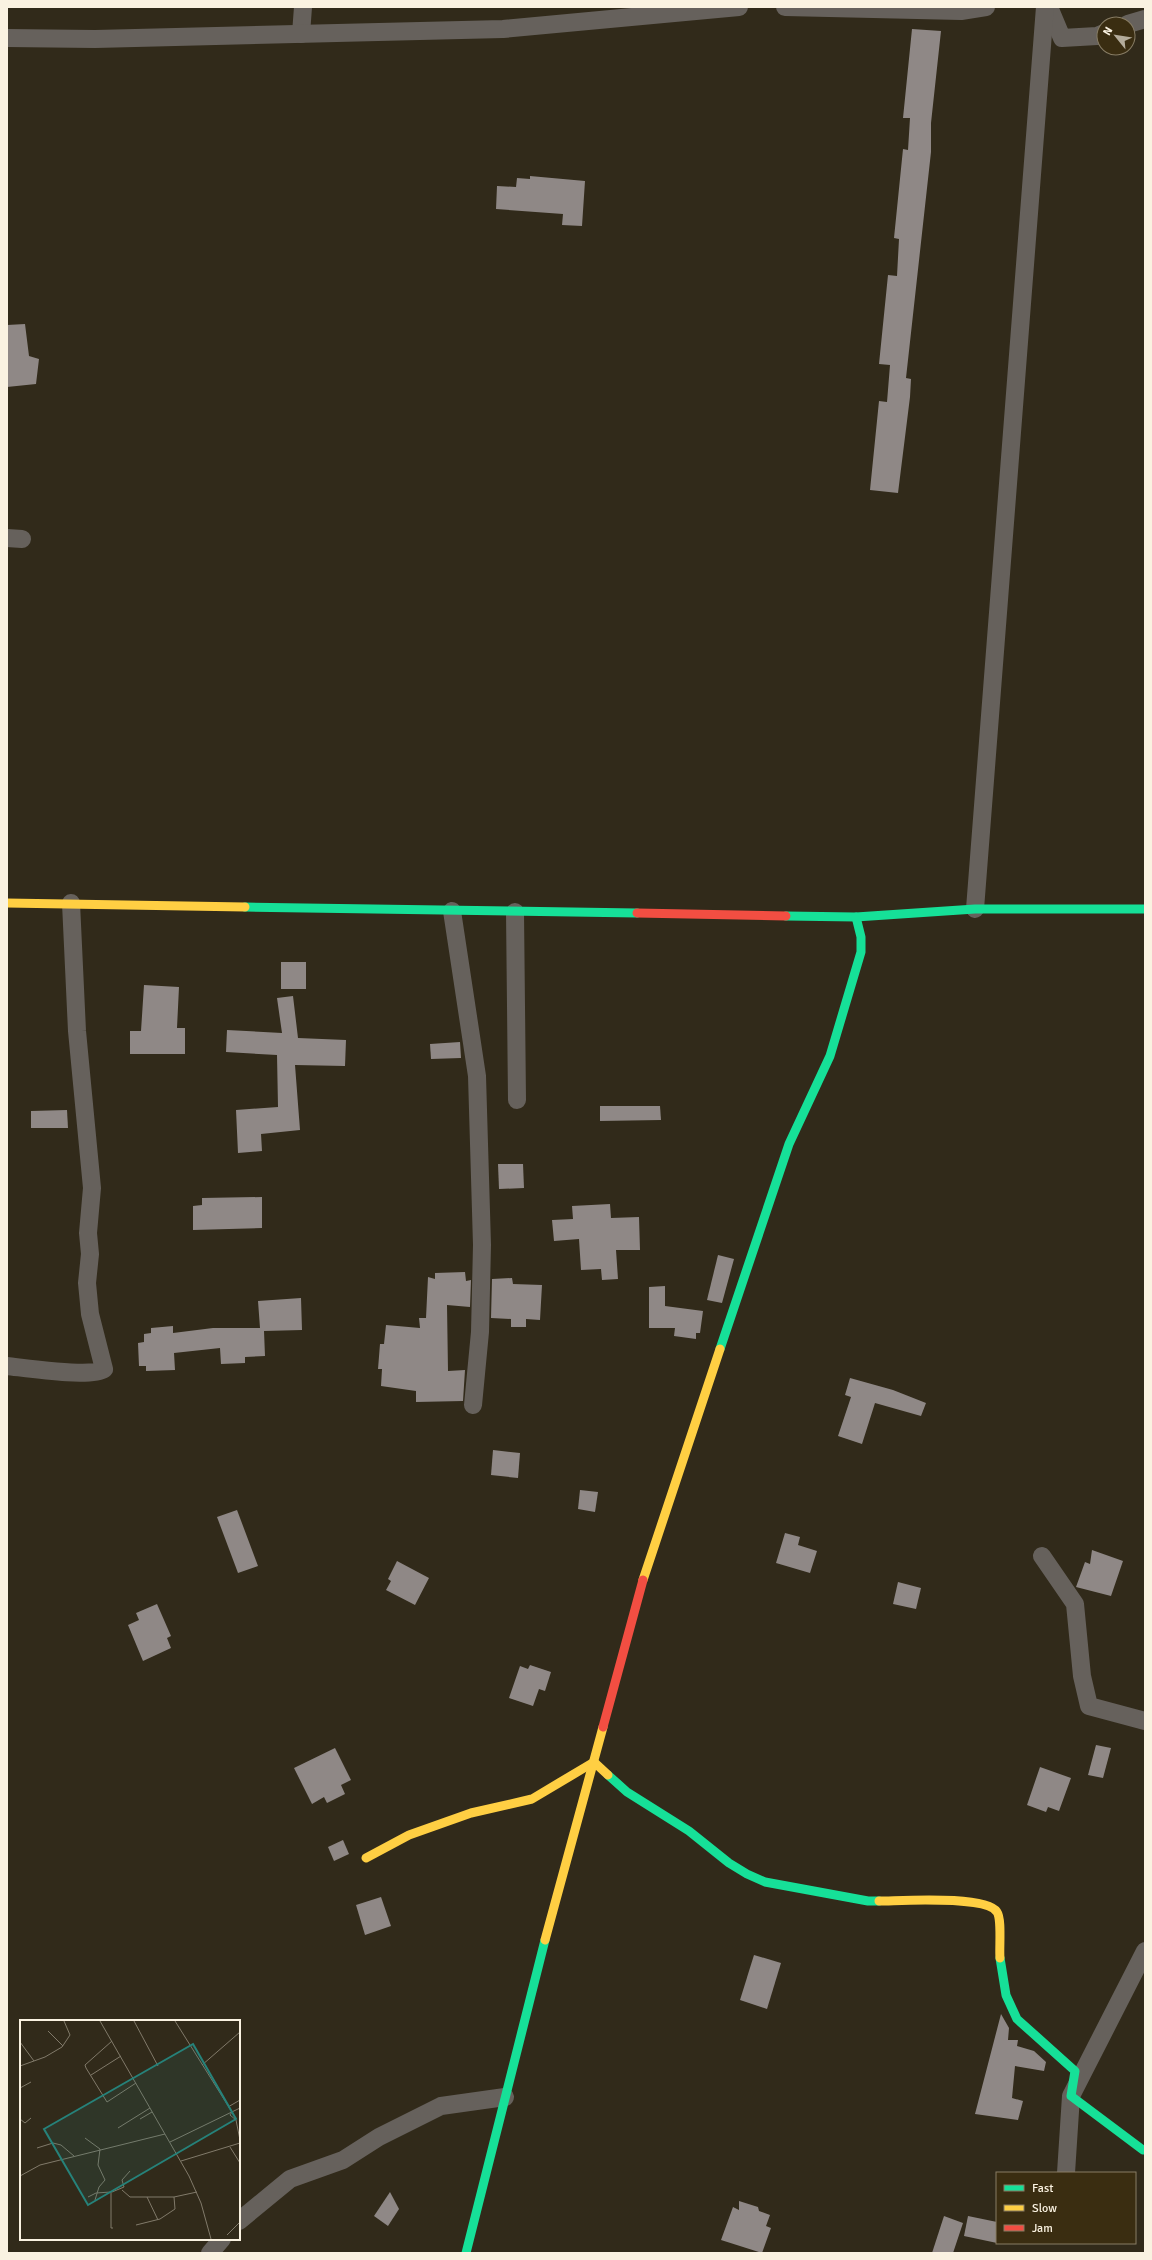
<svg xmlns="http://www.w3.org/2000/svg" width="1152" height="2260" font-family="Signika,sans-serif">
  <style>
    .building { fill: #8f8886 }
    .lines { fill: none; stroke-linecap: round; stroke-linejoin: round }
    .street { stroke: #66615c; stroke-width: 18 }
    .fast { stroke: #16e098; stroke-width: 9 }
    .slow { stroke: #ffcf43; stroke-width: 9 }
    .jam { stroke: #f24e42; stroke-width: 9 }
    .inset-road { fill: none; stroke: #817a6a; stroke-width: 1 }
    .view { fill: #26827a; fill-opacity: 0.15; stroke: #26827a; stroke-width: 2 }
    .inset-edge { fill: none; stroke: #faf2e1; stroke-width: 2 }
  </style>
  <rect width="100%" height="100%" fill="#312a1a"/>
  <g class="building">
    <path d="M912 29 941 31 931 123V152L906 378 911 379 910 397 898 493 870 490 879 401 887 402 890 365 879 364 888 275 897 276 899 239 894 238 903 149 908 150 910 118H903Z"/>
    <path d="M530 176 585 181 582 226 562 225 563 214 496 209 497 186 516 187 517 178 530 179Z"/>
    <path d="M25 324 29 356 39 359 36 384 7 387V325Z"/>
    <rect x="281" y="962" width="25" height="27"/>
    <path d="M144 985 179 987 177 1028H185V1054H130V1031H141Z"/>
    <path d="M293 996 298 1038 346 1040 345 1066 295 1065 300 1130 261 1134 262 1151 238 1153 236 1110 278 1107 277 1055 226 1052 227 1030 282 1033 277 998Z"/>
    <path d="M460 1042 461 1058 431 1059 430 1044Z"/>
    <path d="M600 1106H660L661 1120 600 1121Z"/>
    <path d="M67 1110 68 1128H31V1111Z"/>
    <path d="M498 1164H523L524 1188 499 1189Z"/>
    <path d="M262 1197V1228L193 1230V1206L202 1205V1198Z"/>
    <path d="M610 1204 611 1218 639 1217 640 1250H616L618 1279 602 1280 601 1269 581 1270 579 1239 554 1241 552 1220 573 1219 572 1206Z"/>
    <path d="M718 1255 734 1259 722 1303 707 1300Z"/>
    <path d="M465 1272 466 1281 471 1280 470 1307 447 1305 448 1371 465 1370 463 1401 416 1402V1391L381 1386 382 1369H378L380 1344H384L386 1325 420 1328 419 1318H426L428 1277 435 1279V1273Z"/>
    <path d="M512 1278 513 1284 542 1285 540 1320 526 1319V1327H511V1319L491 1318 492 1279Z"/>
    <path d="M665 1286V1306L703 1311 700 1333H696V1339L674 1336 675 1328H649V1287Z"/>
    <path d="M301 1298 302 1330 264 1331 265 1356 245 1357V1363L221 1364 220 1348 174 1353 175 1370 146 1371V1366H139L138 1343 144 1342V1334L151 1333V1328L173 1326V1333L213 1328H260L258 1301Z"/>
    <path d="M850 1378 893 1390 926 1403 921 1416 875 1403 862 1444 838 1436 851 1397 845 1395Z"/>
    <path d="M493 1450 520 1453 518 1478 491 1475Z"/>
    <path d="M580 1490 598 1492 595 1512 578 1509Z"/>
    <path d="M237 1510 258 1566 238 1573 217 1517Z"/>
    <path d="M785 1533 800 1537 798 1545 817 1551 810 1573 776 1563Z"/>
    <path d="M1092 1550 1123 1561 1111 1596 1076 1587 1085 1562 1090 1564Z"/>
    <path d="M397 1561 429 1578 415 1605 386 1590 391 1581 388 1579Z"/>
    <path d="M898 1582 921 1588 916 1609 893 1604Z"/>
    <path d="M157 1604 171 1636 167 1638 171 1648 143 1661 128 1625 139 1620 136 1613Z"/>
    <path d="M530 1665 551 1672 545 1691 539 1689 533 1706 509 1698 520 1666 528 1669Z"/>
    <path d="M1096 1745 1111 1748 1103 1778 1088 1775Z"/>
    <path d="M335 1748 351 1780 341 1785 345 1794 327 1803 324 1797 312 1804 294 1768Z"/>
    <path d="M1040 1767 1071 1778 1059 1811 1048 1807 1046 1812 1027 1805Z"/>
    <path d="M343 1840 349 1854 334 1861 328 1847Z"/>
    <path d="M381 1897 391 1926 365 1935 356 1905Z"/>
    <path d="M754 1955 781 1963 767 2009 740 2000Z"/>
    <path d="M1001 2014 1009 2028 1008 2040H1018L1017 2046 1034 2051 1046 2062 1044 2071 1015 2066 1012 2098 1023 2101 1018 2120 975 2114Z"/>
    <path d="M390 2192 399 2209 388 2226 374 2216Z"/>
    <path d="M739 2201 758 2207 759 2211 770 2215 766 2226 771 2228 762 2253 721 2240 733 2207 739 2210Z"/>
    <path d="M944 2216 963 2223 953 2253H932Z"/>
    <path d="M968 2216 997 2222V2243L964 2236Z"/>
  </g>
  <g class="lines">
    <g class="street">
      <path d="M785 7 961 11 986 7"/>
      <path d="M1049 7 1062 38 1097 36 1104 33"/>
      <path d="M1128 24 1145 19"/>
      <path d="M301 34 303 7"/>
      <path d="M7 38 95 39 503 29 739 7"/>
      <path d="M7 538 22 539"/>
      <path d="M975 909 1045 7"/>
      <path d="M452 911 477 1076 482 1245 480 1332 473 1405"/>
      <path d="M515 912 517 1100"/>
      <path d="M7 1366C26 1368 91 1378 104 1369L90 1314 87 1283 90 1254 88 1233 92 1188 77 1031 71 903"/>
      <path d="M1042 1556 1075 1604 1082 1676 1089 1706 1145 1721"/>
      <path d="M1066 2173 1071 2096 1145 1951"/>
      <path d="M239 2221 290 2179 343 2160 379 2137 441 2106 505 2097"/>
      <path d="M210 2253 222 2239"/>
    </g>
    <g class="fast">
      <path d="M245 907 637 913"/>
      <path d="M786 916 856 917 975 909H1145"/>
      <path d="M720 1349 789 1144 830 1056 861 952V937L856 917"/>
      <path d="M608 1775 627 1792 689 1831 729 1863 747 1874 765 1882 868 1901H879"/>
      <path d="M1000 1958 1006 1995 1017 2019 1075 2071 1071 2096 1143 2150"/>
      <path d="M466 2253 545 1940"/>
    </g>
    <g class="slow">
      <path d="M7 903 245 907"/>
      <path d="M643 1580 720 1349"/>
      <path d="M366 1858 409 1835 471 1813 532 1799 594 1762 608 1775"/>
      <path d="M879 1901C900 1901 986 1895 997 1912 1002 1919 999 1948 1000 1958"/>
      <path d="M545 1940 603 1727"/>
    </g>
    <g class="jam">
      <path d="M637 913 786 916"/>
      <path d="M603 1727 643 1580"/>
    </g>
  </g>
  <g transform="translate(20 2020)">
    <rect width="220" height="220" fill="#312a1a"/>
    <path class="inset-road" d="M80 1 169 156 181 183 191 219M114 1 138 46M155 1 212 92 210 95 216 100 220 120M28 11 43 26M92 21 65 45 66 48 87 82 116 63M0 22 14 41M182 45 220 12M0 46 25 37 42 27 50 15 44 1M71 55 101 36M0 68 11 62M208 87 220 80M0 99 5 103 11 98M120 99 132 92M98 108 130 88M65 118 80 129 78 145 85 160 79 167 75 180M150 122 220 88M210 127 220 143M17 128 33 123 41 125 54 136M161 141 220 123M0 156 20 145 145 114M102 170 110 177H127L138 200M92 172 104 167 102 160 110 151M68 177 76 173 91 172V208H93M127 177H154M116 205 140 199 155 189 154 177 177 172M207 215 220 202"/>
    <path class="view" d="M173 24 216 99 68 185 24 109Z"/>
    <rect width="220" height="220" class="inset-edge"/>
  </g>
  <rect width="1152" height="2260" fill="none" stroke="#faf2e1" stroke-width="16"/>
  <rect x="996" y="2172" width="140" height="72" fill="#3a2d11" stroke="#877c64"/>
  <rect x="1004" y="2185" width="20" height="6" fill="#16e098" stroke="#877c64"/>
  <text x="1032" y="2192" font-size="12" fill="#faf2e1">Fast</text>
  <rect x="1004" y="2205" width="20" height="6" fill="#ffcf43" stroke="#877c64"/>
  <text x="1032" y="2212" font-size="12" fill="#faf2e1">Slow</text>
  <rect x="1004" y="2225" width="20" height="6" fill="#f24e42" stroke="#877c64"/>
  <text x="1032" y="2232" font-size="12" fill="#faf2e1">Jam</text>
  <g transform="translate(1116 36) rotate(300)"><circle r="19" fill="#3a2d11" stroke="#877c64"/>
  <path d="M0-3L7 15L0 10L-7 15Z" fill="#b4ac9b"/>
  <text y="-6" font-size="11" font-weight="bold" text-anchor="middle" fill="#faf2e1">N</text>
  </g>
</svg>
